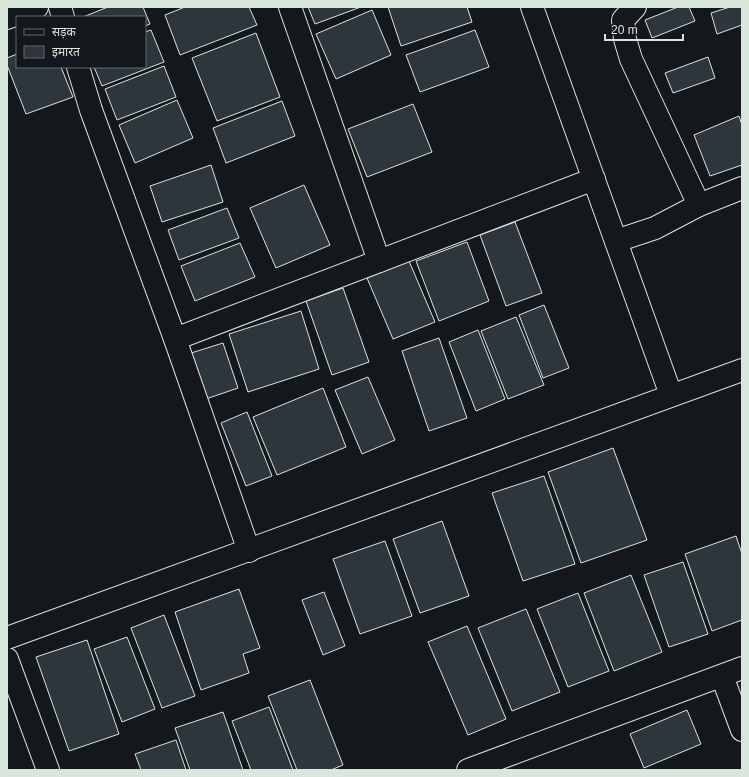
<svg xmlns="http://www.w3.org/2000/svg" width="749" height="777" font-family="Arial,'Noto Sans Devanagari',sans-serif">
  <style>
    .building { fill: #2c363c; stroke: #d8e6dc }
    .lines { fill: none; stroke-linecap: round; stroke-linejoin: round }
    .street-casing { stroke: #d8e6dc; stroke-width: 24 }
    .secondary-casing { stroke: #d8e6dc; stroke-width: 24 }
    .street { stroke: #14181c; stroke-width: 22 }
    .secondary { stroke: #14181c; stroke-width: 22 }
  </style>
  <rect width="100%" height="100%" fill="#14181c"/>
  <g class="building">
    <path d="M108 7H143L150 24 145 26V17H83Z"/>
    <path d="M185 7H249L257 25 180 55 165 15Z"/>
    <path d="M308 7H361L315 24Z"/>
    <path d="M388 7H467L472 22 401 46Z"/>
    <path d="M678 7H689L695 21 652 38 645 20Z"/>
    <path d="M730 7H742V25L717 34 711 13Z"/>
    <path d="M372 10 391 55 336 79 316 34Z"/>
    <path d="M151 30 164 62 102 86 94 67H145V32Z"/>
    <path d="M475 30 489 67 420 92 406 55Z"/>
    <path d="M256 33 280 97 217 121 192 58Z"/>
    <path d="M17 54V67H61L73 97 26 114 7 65V58Z"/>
    <path d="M708 57 715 78 673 93 665 73Z"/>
    <path d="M164 66 176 97 117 120 105 89Z"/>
    <path d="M177 100 193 138 135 163 119 125Z"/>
    <path d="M282 101 295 136 226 163 213 128Z"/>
    <path d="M413 104 432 152 367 177 348 129Z"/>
    <path d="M739 116 742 125V165L710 176 694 135Z"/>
    <path d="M211 165 223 202 162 222 150 186Z"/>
    <path d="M304 185 330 245 276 268 250 208Z"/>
    <path d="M227 208 239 238 179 260 168 230Z"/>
    <path d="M515 222 542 293 506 306 480 235Z"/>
    <path d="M467 242 489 301 439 321 416 261Z"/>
    <path d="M240 243 255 277 195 301 181 266Z"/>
    <path d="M409 261 435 322 393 339 367 278Z"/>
    <path d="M343 288 369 362 332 375 306 301Z"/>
    <path d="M544 305 569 368 543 378 519 315Z"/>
    <path d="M301 311 319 369 248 392 229 334Z"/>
    <path d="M516 317 544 385 508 399 481 331Z"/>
    <path d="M478 330 505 399 476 411 449 342Z"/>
    <path d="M439 338 467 418 429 431 402 351Z"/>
    <path d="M223 343 238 388 203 400 188 354Z"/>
    <path d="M368 377 395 440 362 454 335 390Z"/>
    <path d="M323 388 346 447 277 475 253 417Z"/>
    <path d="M247 412 272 476 246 486 221 423Z"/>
    <path d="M613 448 647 540 581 563 548 472Z"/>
    <path d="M544 476 575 564 523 581 492 493Z"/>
    <path d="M442 521 469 596 420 613 393 539Z"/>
    <path d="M736 536 742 554V620L712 631 685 554Z"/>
    <path d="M385 541 412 616 360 634 333 559Z"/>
    <path d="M683 562 708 634 669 647 644 575Z"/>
    <path d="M631 575 662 652 614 671 584 593Z"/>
    <path d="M239 589 260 648 243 654 249 673 201 690 175 612Z"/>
    <path d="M324 592 345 646 323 655 302 600Z"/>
    <path d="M578 593 609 671 568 687 537 609Z"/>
    <path d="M526 609 560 692 512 711 478 628Z"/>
    <path d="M164 615 195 696 162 708 131 628Z"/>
    <path d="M467 626 506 719 468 735 428 642Z"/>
    <path d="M127 637 155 709 122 722 94 649Z"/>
    <path d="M87 640 119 734 69 751 36 657Z"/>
    <path d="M310 680 343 765 331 770H297L268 696Z"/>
    <path d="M269 707 293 770H251L232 721Z"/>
    <path d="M687 710 701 744 644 768 630 734Z"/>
    <path d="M223 712 243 770H190L175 728Z"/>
    <path d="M176 740 186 770H141L135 754Z"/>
  </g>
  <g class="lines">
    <g class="street-casing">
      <g id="street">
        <path d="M60 7 63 17"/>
        <path d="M290 7 379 261"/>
        <path d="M532 7 671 395"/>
        <path d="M635 7 623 20 625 39 631 59 699 205"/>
        <path d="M7 18 37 7"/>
        <path d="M78 67 91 110 175 339 249 551"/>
        <path d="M616 241 655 228 699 205 742 188"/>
        <path d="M175 339 594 179"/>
        <path d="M7 659 48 770"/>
        <path d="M722 676 742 730"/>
        <path d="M468 770 742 668"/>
      </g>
    </g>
    <g class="secondary-casing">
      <path id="secondary" d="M7 638 742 370"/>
    </g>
    <use href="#street" class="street"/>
    <use href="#secondary" class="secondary"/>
  </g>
  <rect width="749" height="777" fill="none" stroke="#d8e6dc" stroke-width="16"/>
  <rect x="16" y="16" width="130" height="52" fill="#14181c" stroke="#626a69"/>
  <rect x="24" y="29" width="20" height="6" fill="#14181c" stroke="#626a69"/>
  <text x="52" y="36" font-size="12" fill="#d8e6dc">सड़क</text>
  <rect x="24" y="46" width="20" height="12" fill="#2c363c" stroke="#626a69"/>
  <text x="52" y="56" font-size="12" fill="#d8e6dc">इमारत</text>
  <path d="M605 34v6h78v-6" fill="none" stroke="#d8e6dc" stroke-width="2"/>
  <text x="611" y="34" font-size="12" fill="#d8e6dc" stroke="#14181c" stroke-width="3" paint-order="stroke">20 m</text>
</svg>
